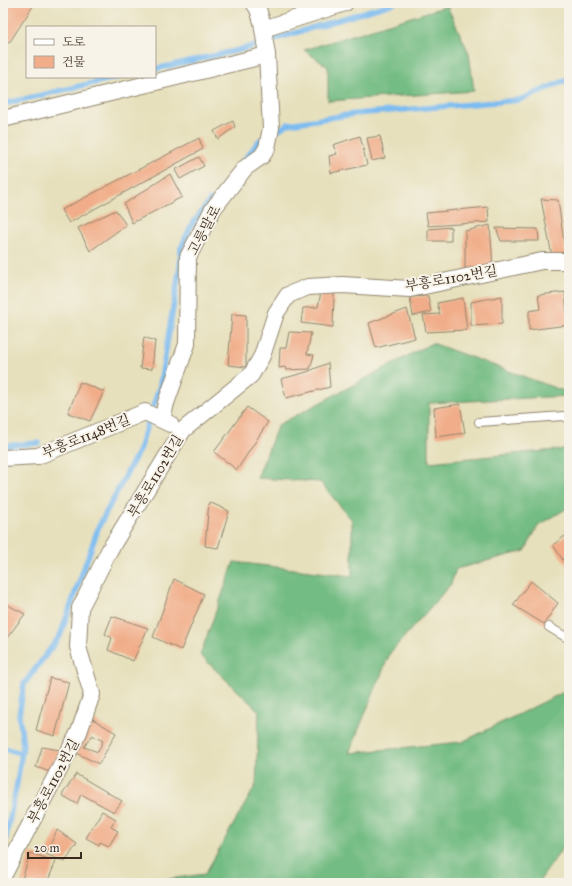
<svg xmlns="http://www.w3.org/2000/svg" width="572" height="886" font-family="'IM FELL Great Primer','Noto Serif KR',serif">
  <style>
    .forest { fill: #73bc83; stroke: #577350 }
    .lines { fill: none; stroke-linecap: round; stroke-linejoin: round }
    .stream { stroke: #7dbcf1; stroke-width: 5.5 }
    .building { fill: #f1ad89; fill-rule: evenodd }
    .lane-casing { stroke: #90856d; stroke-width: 10 }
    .street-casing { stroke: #90856d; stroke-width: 18 }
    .lane { stroke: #fff; stroke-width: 8 }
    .street { stroke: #fff; stroke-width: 16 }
    .labels { text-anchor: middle; stroke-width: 4; stroke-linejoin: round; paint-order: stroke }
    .street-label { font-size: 14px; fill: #3b2a1e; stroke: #f7f3e8 }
  </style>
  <rect width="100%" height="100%" fill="#f7f3e8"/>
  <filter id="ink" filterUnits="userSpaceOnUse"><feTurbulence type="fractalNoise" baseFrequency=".025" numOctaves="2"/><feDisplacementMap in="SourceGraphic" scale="8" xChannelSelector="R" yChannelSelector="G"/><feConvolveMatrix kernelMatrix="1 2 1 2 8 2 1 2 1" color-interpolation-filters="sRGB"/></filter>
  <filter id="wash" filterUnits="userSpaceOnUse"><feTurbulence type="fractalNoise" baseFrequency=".012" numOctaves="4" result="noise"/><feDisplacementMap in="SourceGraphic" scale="16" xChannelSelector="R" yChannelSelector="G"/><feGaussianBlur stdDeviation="0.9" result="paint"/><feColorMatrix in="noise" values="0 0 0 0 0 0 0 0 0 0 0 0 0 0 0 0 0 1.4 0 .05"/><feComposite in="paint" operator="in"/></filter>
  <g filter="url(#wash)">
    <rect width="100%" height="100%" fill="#e6e0bc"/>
    <g class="forest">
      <path d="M447 6 469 53 474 91 328 101V67L304 50Z"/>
      <path d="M432 343 569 393V396L429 403V462L566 449 569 454V507L538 526 525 551 456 569 451 584 390 653 349 753 462 742 564 692 569 693V839L538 883H141L205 874 256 785 259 711 200 655 234 562 352 576V520L320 482 257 478 278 425Z"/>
    </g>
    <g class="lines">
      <g class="stream">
        <path d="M155 69 239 50 394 3"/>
        <path d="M3 104 119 77"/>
        <path d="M273 133 288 124 355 114 519 100 569 79"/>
        <path d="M242 163 259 141 266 137"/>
        <path d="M3 446 39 443"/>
        <path d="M3 748 21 753"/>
        <path d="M3 851 17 783 23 745 19 715 24 684 60 636 99 526 139 450 160 385 180 267 181 248 191 226 210 200"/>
      </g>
    </g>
    <g id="blocks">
      <g class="building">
        <path d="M3 3H35L9 43 3 40Z"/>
        <path d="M233 121 235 127 218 139 214 131Z"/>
        <path d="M360 136 367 165 331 173 329 156 337 154 333 145Z"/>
        <path d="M380 136 385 158 372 161 367 138Z"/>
        <path d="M199 138 203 149 69 223 61 210Z"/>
        <path d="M199 157 204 166 180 179 175 170Z"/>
        <path d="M170 174 182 197 132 223 124 204Z"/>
        <path d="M541 199 558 200 566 256H552Z"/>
        <path d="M488 207 489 222 428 226 426 213Z"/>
        <path d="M116 210 126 225 90 251 78 228Z"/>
        <path d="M490 225 493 267 465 270V231Z"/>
        <path d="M451 227V241H428V229Z"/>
        <path d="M496 228 538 229 539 241H501Z"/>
        <path d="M321 292H334L333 327 301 323 303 308 318 307Z"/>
        <path d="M565 292 568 325 529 330V311L540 309 538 295Z"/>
        <path d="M428 296 431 312 413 316 410 297Z"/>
        <path d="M502 296V324L471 326V302Z"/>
        <path d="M463 298 467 330 426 332 423 315 440 314 437 303Z"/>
        <path d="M407 309 415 338 376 348 369 323Z"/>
        <path d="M232 314 246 315V367L228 365Z"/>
        <path d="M289 332 311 333 307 354 314 355 310 369 286 370 285 367 279 368 280 348H286Z"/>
        <path d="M144 337 155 341 152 369 140 368Z"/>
        <path d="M328 363 330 387 286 398 281 379 307 372Z"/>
        <path d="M80 382 102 391 105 389 90 421 68 413Z"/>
        <path d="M460 404 465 433 436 437 434 408Z"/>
        <path d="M247 407 268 422 237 470 214 452Z"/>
        <path d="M209 502 229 511 218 548 205 546Z"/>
        <path d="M569 533V564L567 566 553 545Z"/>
        <path d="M174 579 204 594 181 650 153 637Z"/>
        <path d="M531 581 558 603 544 624 513 605Z"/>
        <path d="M4 603 25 614 3 643V604Z"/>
        <path d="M112 616 148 628 133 661 108 650 112 638 105 634Z"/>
        <path d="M50 678 69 682 55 736 36 730Z"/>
        <path d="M91 718 116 733 99 764 76 753ZM92 735 103 741 98 752 84 747Z"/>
        <path d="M42 747 60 750 50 772 36 767Z"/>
        <path d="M76 774 122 801 114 812 81 794 77 804 62 795Z"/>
        <path d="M102 811 116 819 111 827 118 831 109 846 100 842 99 845 86 838Z"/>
        <path d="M57 830 77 844 65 862 46 854Z"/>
        <path d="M30 853 56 861 47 883H21Z"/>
      </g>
    </g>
  </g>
  <g filter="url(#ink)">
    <use href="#blocks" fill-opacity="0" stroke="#90856d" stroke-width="1"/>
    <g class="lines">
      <g class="lane-casing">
        <g id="lane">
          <path d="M479 422 564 416 569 419"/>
          <path d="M549 627 569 639"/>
        </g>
      </g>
      <g class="street-casing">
        <g id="street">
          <path d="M263 29 345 3"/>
          <path d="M3 119 267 55"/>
          <path d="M162 420 166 403 187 344 188 257 213 209 245 168 262 156 267 148 271 128 267 55 262 22 258 9 254 3"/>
          <path d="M3 458 38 456 145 412 170 424"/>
          <path d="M3 876 79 732 92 694 78 647 80 608 110 549 183 430 251 375 262 356 276 313 288 295 308 287 342 285 410 289 542 261H569"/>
        </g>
      </g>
      <use href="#lane" class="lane"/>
      <use href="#street" class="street"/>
    </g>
  </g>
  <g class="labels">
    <g class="street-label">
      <text transform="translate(204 230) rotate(-62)" y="5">고릉말로</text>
      <text transform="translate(451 278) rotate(-10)" y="5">부흥로1102번길</text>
      <text transform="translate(86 436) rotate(-22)" y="5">부흥로1148번길</text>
      <text transform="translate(155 476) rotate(-59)" y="5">부흥로1102번길</text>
      <text transform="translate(53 781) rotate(-62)" y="5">부흥로1102번길</text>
    </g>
  </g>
  <rect width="572" height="886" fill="none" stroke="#f7f3e8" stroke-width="16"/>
  <rect x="26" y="26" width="130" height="52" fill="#f7f3e8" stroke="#aca397"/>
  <rect x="34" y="39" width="20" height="6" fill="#ffffff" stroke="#aca397"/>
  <text x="62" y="46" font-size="12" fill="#3b2a1e">도로</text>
  <rect x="34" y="56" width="20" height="12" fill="#f1ad89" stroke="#aca397"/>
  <text x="62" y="66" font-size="12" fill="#3b2a1e">건물</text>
  <path d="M28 852v6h53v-6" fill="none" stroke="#3b2a1e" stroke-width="2"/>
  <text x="34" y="852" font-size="12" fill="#3b2a1e" stroke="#f7f3e8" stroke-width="3" paint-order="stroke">20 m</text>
</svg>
